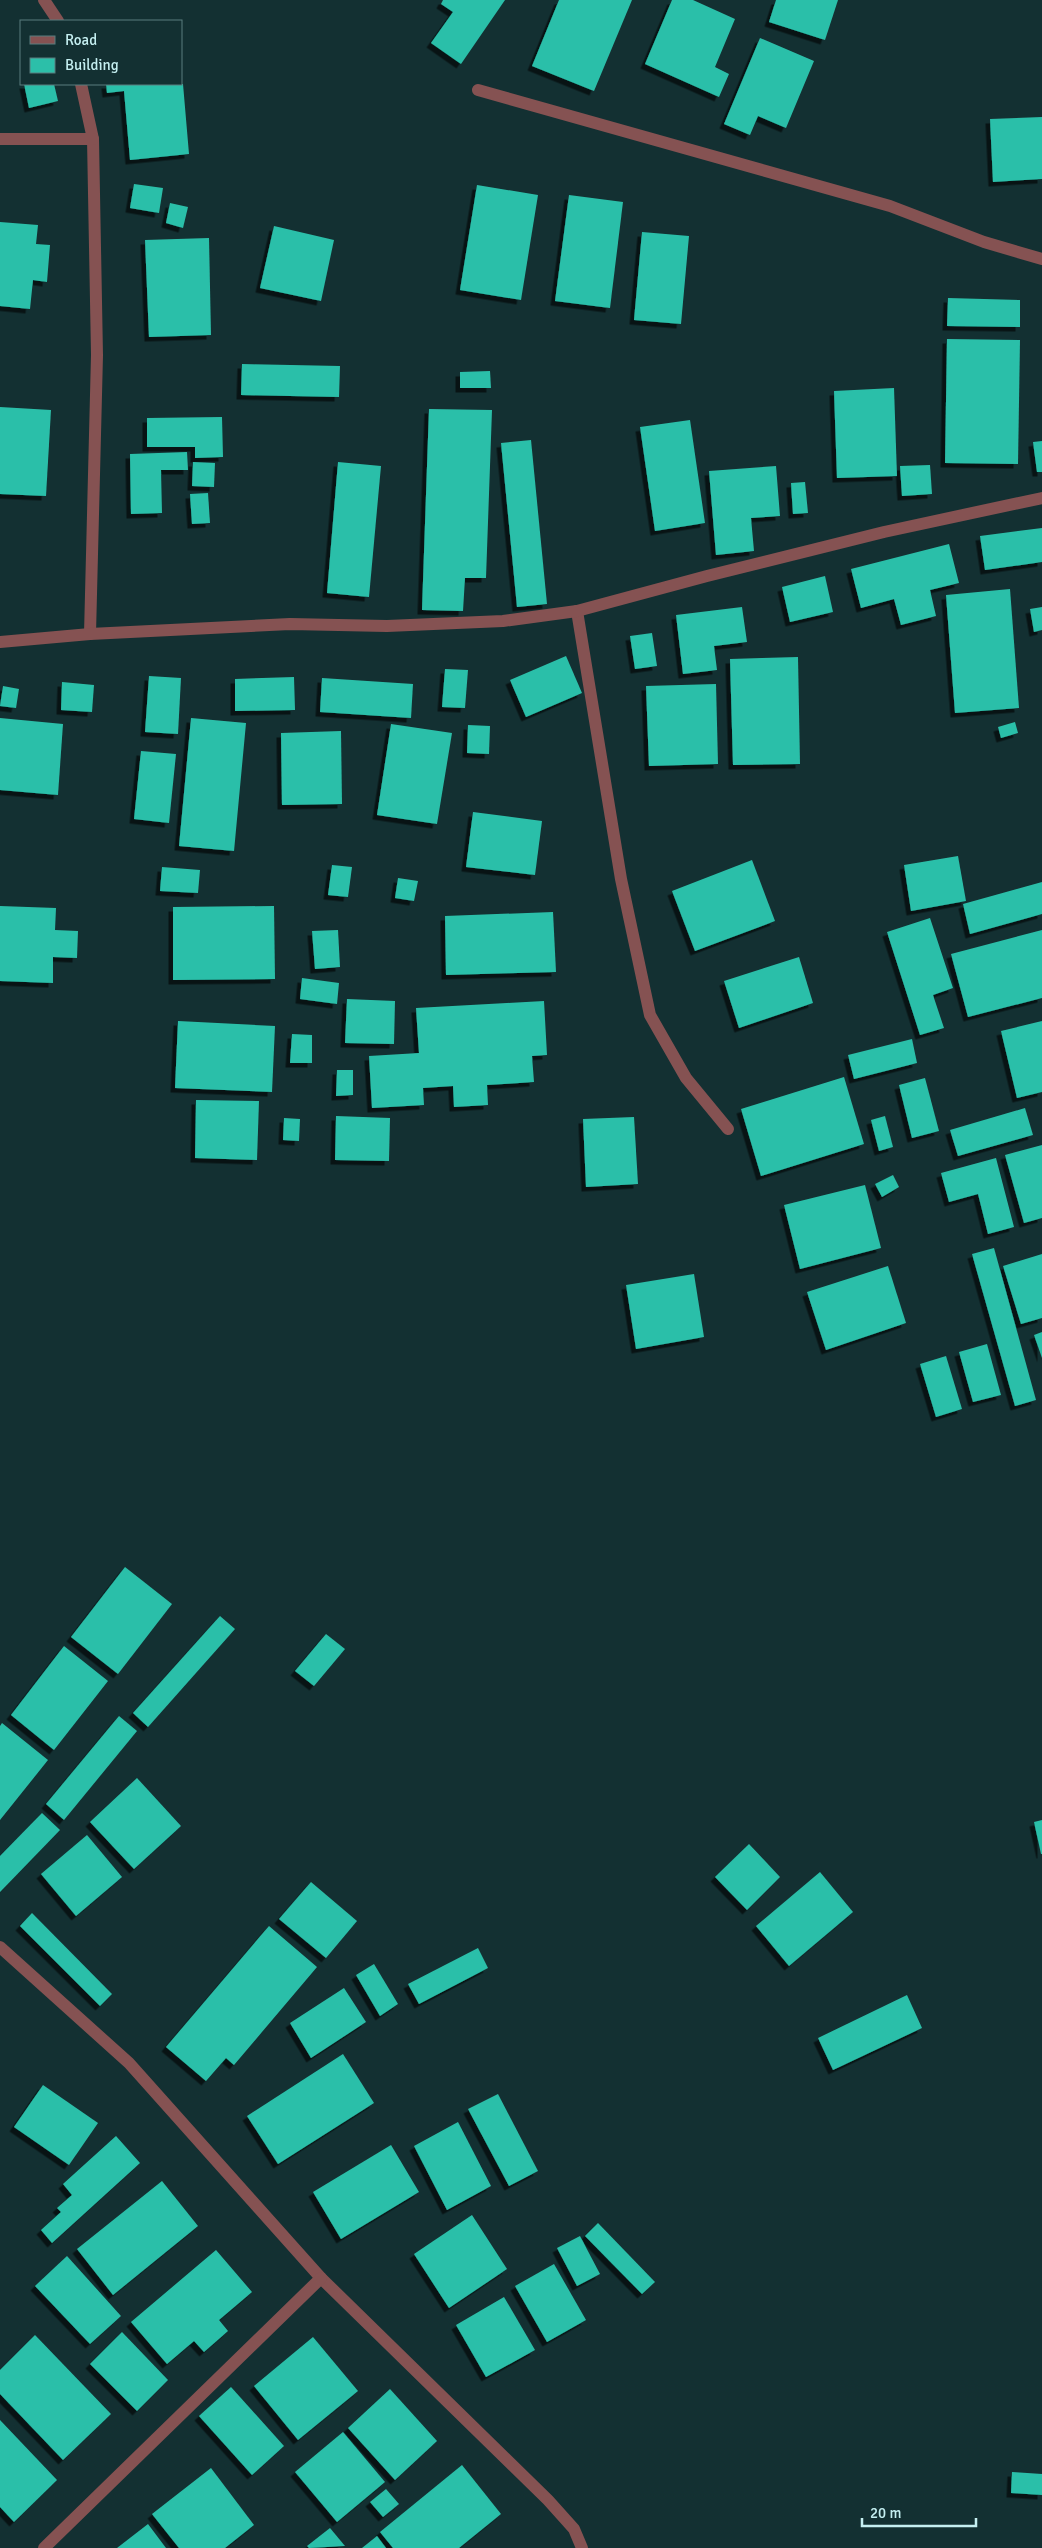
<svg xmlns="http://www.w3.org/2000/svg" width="1042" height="2548" font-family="Signika,sans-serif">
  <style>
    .building { fill: #2cbfa9; filter: url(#shadow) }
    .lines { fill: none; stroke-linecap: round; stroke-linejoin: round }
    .minor { stroke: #855252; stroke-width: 12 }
  </style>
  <defs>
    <filter id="shadow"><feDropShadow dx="-4.5" dy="4.5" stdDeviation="0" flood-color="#0009"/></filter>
  </defs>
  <rect width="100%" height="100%" fill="#133032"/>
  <g class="building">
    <path d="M443 0H505L461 64 431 43 453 12 441 4Z"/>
    <path d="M559 0H632L594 91 532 66Z"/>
    <path d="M672 0H693L735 19 715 67 729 74 719 97 645 64Z"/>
    <path d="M776 0H838L825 40 769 22Z"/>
    <path d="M760 38 814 61 786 128 758 116 750 135 724 124Z"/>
    <path d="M24 84H54L58 101 29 108Z"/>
    <path d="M106 84H183L189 154 130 160 124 91 107 93Z"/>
    <path d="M1042 117V179L993 182 990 119Z"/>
    <path d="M134 184 163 188 159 213 130 208Z"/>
    <path d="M477 185 538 195 521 300 460 290Z"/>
    <path d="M569 195 623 202 610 308 555 301Z"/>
    <path d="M170 203 188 207 183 228 166 223Z"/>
    <path d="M0 222 38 225 36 244 50 245 47 282 33 280 30 309 0 306Z"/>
    <path d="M274 226 334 240 321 301 260 288Z"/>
    <path d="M642 232 689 236 681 324 634 320Z"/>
    <path d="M209 238 211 335 149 337 145 240Z"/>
    <path d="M948 298 1020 300V327L947 326Z"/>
    <path d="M947 339 1020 340 1018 464 945 463Z"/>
    <path d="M242 364 340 366 339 397 241 395Z"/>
    <path d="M490 371 491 388H460V372Z"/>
    <path d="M894 388 897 476 837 478 834 391Z"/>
    <path d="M0 407 51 410 46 496 0 494Z"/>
    <path d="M429 409 492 410 486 578H465L463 611 422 610Z"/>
    <path d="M222 417 223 457 195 458V447H147V418Z"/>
    <path d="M690 420 705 523 655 531 640 427Z"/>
    <path d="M531 440 547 604 517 607 501 443Z"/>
    <path d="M1042 441V472H1037L1033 442Z"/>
    <path d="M187 452 188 470H161L162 513 131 514 130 454Z"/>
    <path d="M193 462 215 463 214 487 192 486Z"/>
    <path d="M338 462 381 466 369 597 327 593Z"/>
    <path d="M930 465 932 494 902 496 900 466Z"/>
    <path d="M776 466 780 516 751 518 754 551 716 555 709 471Z"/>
    <path d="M805 482 808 513 793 514 791 483Z"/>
    <path d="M208 493 210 523 192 524 190 494Z"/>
    <path d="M1042 528V562L985 570 980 536Z"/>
    <path d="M949 544 959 583 930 590 936 616 901 625 894 599 861 608 851 569Z"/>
    <path d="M825 576 833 612 790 622 782 587Z"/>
    <path d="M1010 589 1019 708 955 713 946 595Z"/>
    <path d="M742 607 747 642 714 646 717 670 683 674 676 615Z"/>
    <path d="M1042 607V630L1034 632 1030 609Z"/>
    <path d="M652 633 657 666 635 669 630 636Z"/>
    <path d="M566 656 582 693 526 717 510 680Z"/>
    <path d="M798 657 800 764 733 765 730 659Z"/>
    <path d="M445 669 468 670 465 708 442 707Z"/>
    <path d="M149 676 181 678 178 734 145 732Z"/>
    <path d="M294 677 295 710 235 711V679Z"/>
    <path d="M322 678 413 684 411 718 320 712Z"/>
    <path d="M62 682 94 685 92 712 61 710Z"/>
    <path d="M716 684 718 764 649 766 646 686Z"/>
    <path d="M3 686 19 689 16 708 0 706Z"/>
    <path d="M0 718 63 724 58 795 0 790Z"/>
    <path d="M191 718 246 723 234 851 179 846Z"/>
    <path d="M1015 722 1018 733 1001 738 998 727Z"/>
    <path d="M391 724 452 733 437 824 377 815Z"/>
    <path d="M468 725 490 726 489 754 467 753Z"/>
    <path d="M341 731 342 804 282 805 281 733Z"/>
    <path d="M141 751 176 754 169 823 134 819Z"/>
    <path d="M473 812 542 821 535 875 466 867Z"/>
    <path d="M958 856 966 901 911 911 904 865Z"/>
    <path d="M752 860 775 921 695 951 672 891Z"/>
    <path d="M332 865 352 867 348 897 328 895Z"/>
    <path d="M162 867 200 870 198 893 160 891Z"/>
    <path d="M398 878 418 881 414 901 395 898Z"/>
    <path d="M1042 882V914L970 934 963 904Z"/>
    <path d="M0 906 56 908 55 930 78 931 77 958 53 957V983L0 981Z"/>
    <path d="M274 906 275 979 173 980V907Z"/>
    <path d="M553 912 556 972 446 975 445 916Z"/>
    <path d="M930 918 953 988 933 995 944 1028 920 1035 887 932Z"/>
    <path d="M338 930 340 967 315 969 312 931Z"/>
    <path d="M1042 930V998L968 1017 951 954Z"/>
    <path d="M799 957 813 1003 739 1028 724 981Z"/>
    <path d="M302 978 339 983 337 1004 300 999Z"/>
    <path d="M347 999 395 1001 394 1044 345 1043Z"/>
    <path d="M544 1001 547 1055 532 1056 534 1082 487 1085 488 1105 454 1107 453 1086 423 1088 424 1105 372 1108 369 1056 419 1053 416 1008Z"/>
    <path d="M178 1021 275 1026 272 1092 175 1088Z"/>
    <path d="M1042 1021V1092L1017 1098 1001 1031Z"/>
    <path d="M292 1034 312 1035V1063H290Z"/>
    <path d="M912 1039 917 1063 854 1079 848 1055Z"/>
    <path d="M337 1070H353V1095L336 1096Z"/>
    <path d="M844 1077 864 1144 761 1176 741 1109Z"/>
    <path d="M925 1078 939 1131 912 1138 899 1085Z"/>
    <path d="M196 1100 259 1101 257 1160 195 1158Z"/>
    <path d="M1025 1108 1033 1135 958 1156 950 1130Z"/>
    <path d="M336 1116 390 1118 389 1161 335 1160Z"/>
    <path d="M885 1116 893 1147 879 1151 871 1120Z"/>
    <path d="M634 1117 638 1184 586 1187 583 1119Z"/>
    <path d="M284 1118 300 1119 299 1141 283 1140Z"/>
    <path d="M1042 1145V1218L1024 1223 1005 1155Z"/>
    <path d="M996 1158 1014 1227 988 1234 978 1194 949 1202 941 1173Z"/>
    <path d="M893 1175 899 1187 882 1197 875 1184Z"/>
    <path d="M865 1185 881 1248 800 1269 784 1205Z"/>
    <path d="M994 1248 1036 1400 1015 1406 972 1254Z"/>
    <path d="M1042 1254V1318L1021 1324 1003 1266Z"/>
    <path d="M888 1266 906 1323 826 1350 807 1292Z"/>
    <path d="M694 1274 704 1337 636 1349 626 1285Z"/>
    <path d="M1042 1332V1358L1034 1335Z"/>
    <path d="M987 1344 1001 1395 973 1402 959 1352Z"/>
    <path d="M946 1356 962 1409 936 1417 920 1364Z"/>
    <path d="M125 1567 172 1604 118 1674 71 1637Z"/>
    <path d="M220 1616 235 1629 148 1727 133 1713Z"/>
    <path d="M326 1634 345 1649 314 1686 295 1671Z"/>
    <path d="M64 1646 108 1681 54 1750 11 1715Z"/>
    <path d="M119 1716 137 1731 64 1820 46 1804Z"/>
    <path d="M2 1723 48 1760 0 1820V1726Z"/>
    <path d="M137 1778 181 1826 134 1869 90 1822Z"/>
    <path d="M42 1813 60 1830 0 1892V1856Z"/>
    <path d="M1042 1820V1854H1041L1034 1822Z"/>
    <path d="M87 1835 122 1877 76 1916 41 1874Z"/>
    <path d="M749 1844 780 1877 747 1910 715 1877Z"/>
    <path d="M820 1872 853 1912 789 1966 756 1926Z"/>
    <path d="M311 1882 357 1921 326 1958 279 1919Z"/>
    <path d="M32 1913 112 1994 100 2006 20 1926Z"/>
    <path d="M269 1926 317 1967 234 2065 226 2058 206 2081 166 2047Z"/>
    <path d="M478 1948 488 1968 419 2004 408 1984Z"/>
    <path d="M374 1964 398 2004 380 2016 356 1975Z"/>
    <path d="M344 1988 366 2022 311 2058 290 2023Z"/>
    <path d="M907 1995 922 2028 833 2070 818 2038Z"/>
    <path d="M343 2054 374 2103 278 2164 247 2116Z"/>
    <path d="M43 2085 98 2123 69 2165 14 2127Z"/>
    <path d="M498 2094 538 2171 509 2186 468 2109Z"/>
    <path d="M458 2122 491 2186 447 2210 414 2146Z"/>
    <path d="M116 2136 140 2163 52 2243 41 2230 61 2212 57 2208 72 2195 63 2184Z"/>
    <path d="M391 2145 419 2192 341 2239 313 2192Z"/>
    <path d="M162 2181 198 2226 113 2295 77 2249Z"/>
    <path d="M472 2215 507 2269 449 2308 414 2254Z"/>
    <path d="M598 2223 655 2282 642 2294 585 2236Z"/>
    <path d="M580 2236 600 2274 577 2286 557 2248Z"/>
    <path d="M216 2250 252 2292 219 2320 228 2331 204 2352 194 2341 167 2364 131 2322Z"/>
    <path d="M67 2256 121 2316 90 2344 35 2286Z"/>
    <path d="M554 2264 586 2320 547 2342 515 2286Z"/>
    <path d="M504 2297 535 2350 486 2377 456 2325Z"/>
    <path d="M122 2332 168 2380 137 2411 90 2364Z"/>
    <path d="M35 2335 111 2414 63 2460 0 2394V2370Z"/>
    <path d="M313 2337 358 2391 298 2440 254 2386Z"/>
    <path d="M231 2387 284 2446 252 2475 199 2416Z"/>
    <path d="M390 2389 437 2441 395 2480 348 2428Z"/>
    <path d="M0 2420 57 2480 14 2522 0 2507Z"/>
    <path d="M343 2432 385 2482 337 2522 295 2472Z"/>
    <path d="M462 2465 501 2514 459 2548H393L380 2532Z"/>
    <path d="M211 2468 254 2525 225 2548H179L152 2514Z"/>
    <path d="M1012 2472 1042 2474V2495L1011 2493Z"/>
    <path d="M386 2489 399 2504 383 2517 370 2502Z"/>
    <path d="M148 2524 166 2548H117Z"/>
    <path d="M330 2528 345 2546 309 2548 307 2546Z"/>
    <path d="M377 2536 386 2548H362Z"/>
  </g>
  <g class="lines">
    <g class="minor">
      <path d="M44 0 58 21"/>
      <path d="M81 84 93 139 97 355 90 634"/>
      <path d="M478 90 890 206 984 242 1042 259"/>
      <path d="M0 139H93"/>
      <path d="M577 611 621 879 650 1015 686 1078 728 1129"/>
      <path d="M0 642 90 634 290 624 387 626 503 621 577 611 707 576 884 532 1042 498"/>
      <path d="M0 1947 129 2063 321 2278 548 2500 574 2529 582 2548"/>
      <path d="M44 2548 321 2278"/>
    </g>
  </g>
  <rect x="20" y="20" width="162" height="65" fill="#133032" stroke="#5a7c7e"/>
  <rect x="30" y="36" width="25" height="8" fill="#855252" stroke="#5a7c7e"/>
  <text x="65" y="45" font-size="15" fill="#c5eff1">Road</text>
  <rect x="30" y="58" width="25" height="15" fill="#2cbfa9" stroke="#5a7c7e"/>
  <text x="65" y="70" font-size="15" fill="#c5eff1">Building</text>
  <path d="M862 2518v8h114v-8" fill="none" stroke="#c5eff1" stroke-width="2.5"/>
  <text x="870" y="2518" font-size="15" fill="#c5eff1" stroke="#133032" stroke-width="4" paint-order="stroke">20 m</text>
</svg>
